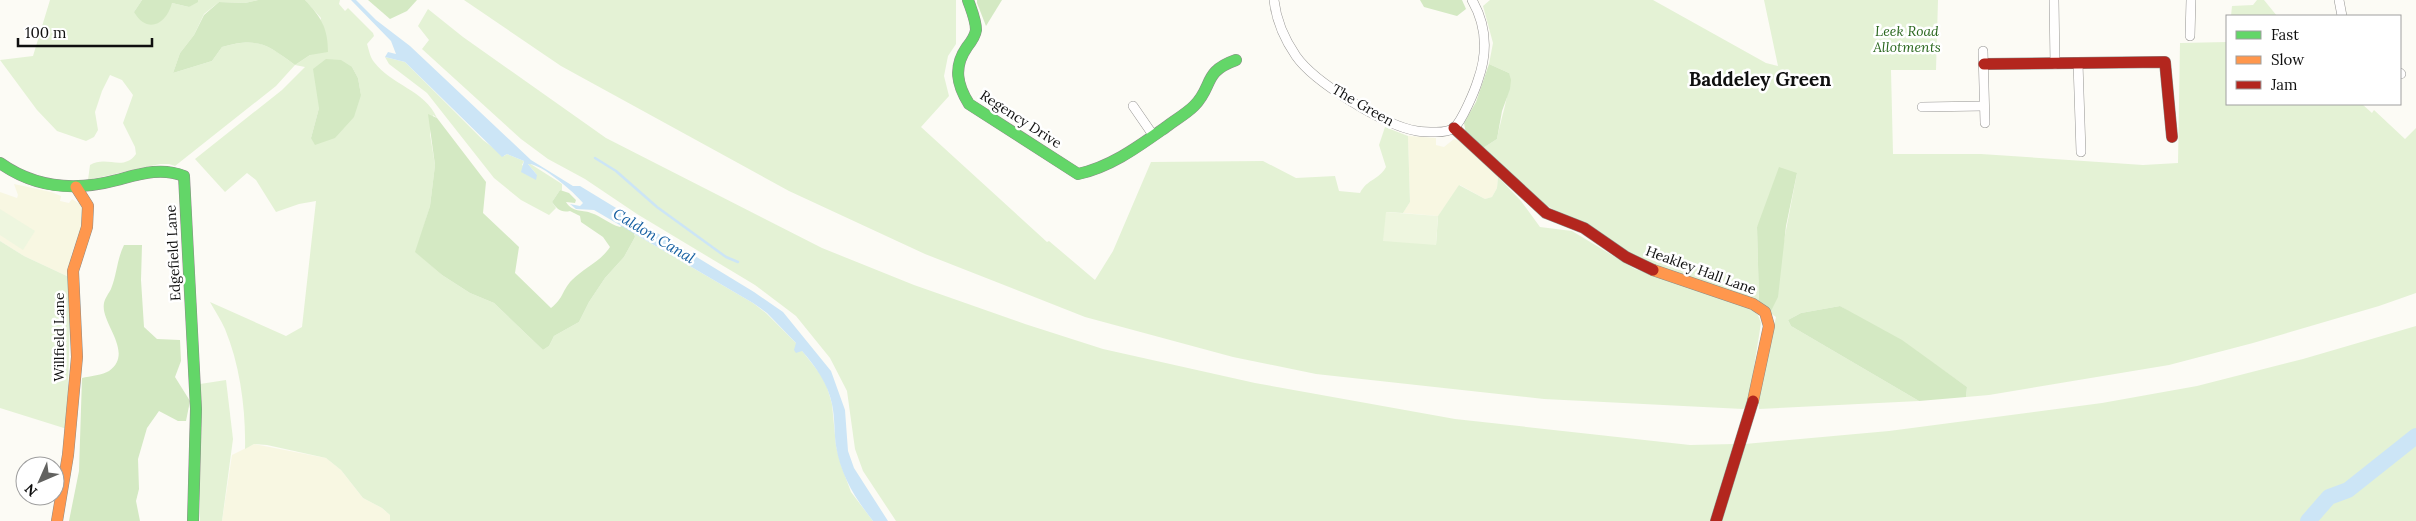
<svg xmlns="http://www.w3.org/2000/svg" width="2416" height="521" font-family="Lora,serif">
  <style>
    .farmland { fill: #f8f7e2 }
    .green { fill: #e4f2d5; fill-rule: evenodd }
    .forest { fill: #d4e9c3 }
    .pitch { fill: #eef6df }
    .water { fill: #cce5f6 }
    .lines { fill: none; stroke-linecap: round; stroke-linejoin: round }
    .stream { stroke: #cce5f6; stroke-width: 2.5 }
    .river { stroke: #cce5f6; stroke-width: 16 }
    .street-casing { stroke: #969593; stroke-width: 10 }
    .fast-casing { stroke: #8c8c89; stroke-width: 12 }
    .slow-casing { stroke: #8c8c89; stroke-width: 12 }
    .jam-casing { stroke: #8c8c89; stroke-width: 12 }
    .street { stroke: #fffefe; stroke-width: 9 }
    .fast { stroke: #63d668; stroke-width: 11 }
    .slow { stroke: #ff974d; stroke-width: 11 }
    .jam { stroke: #b3261e; stroke-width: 11 }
    .labels { text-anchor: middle; stroke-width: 5; stroke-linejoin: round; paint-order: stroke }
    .park-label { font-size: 14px; font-style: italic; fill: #2b681f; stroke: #fff }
    .street-label { font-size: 14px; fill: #0f0f0f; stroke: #fff }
    .water-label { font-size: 15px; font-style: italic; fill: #1760a2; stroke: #fff }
    .district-label { font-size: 19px; font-weight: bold; fill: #0f0f0f; stroke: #fff }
  </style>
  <rect width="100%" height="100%" fill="#fcfbf5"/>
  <g class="farmland">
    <path d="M1408 136 1436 138V145L1444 147 1454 139 1460 141 1498 177 1497 188 1492 197 1485 199 1460 185 1438 216 1403 213 1410 202Z"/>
    <path d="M14 184 51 192 61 196 60 201 69 203 72 199 83 206 86 214 71 255V278L24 256 0 241V192L17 198 18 195Z"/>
    <path d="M254 444 326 458 341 470 363 498 382 508 390 515V521H222L232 455Z"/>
  </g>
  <g class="green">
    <path d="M50 0H142L134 12 172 3 189 7 198 0H258L245 3 219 2 204 14 194 35 180 53 173 73 212 61 222 47C259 37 266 44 295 65L310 55 321 18 305 0H340L339 4 345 11 348 8 373 33 374 36 367 44C369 50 370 57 374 62 391 85 425 90 437 118L433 115 430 134 435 165 430 206 416 252 442 275 470 293 494 303 543 350 549 346 554 336 579 322 589 302 605 278 624 257 635 237V234L753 303 766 313 796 343 821 375 827 387 832 404 836 446 841 465 851 492 873 521H390V515L382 508 363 498 341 470 326 458 267 445 254 444 245 449C246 410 240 365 225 329 221 320 215 311 210 302L286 336 302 327 316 201 299 204 276 212 256 180 247 173 225 192 195 159 282 90 305 67 295 65 276 86 175 166 169 164H160L88 180 90 165C107 155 123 172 136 154L135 147 123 123 133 95 122 80 110 75 102 91 95 112 98 130 94 137 86 141 57 131 37 110 0 60 33 56ZM352 67 358 78 361 95 311 138 319 108Z"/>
    <path d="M464 0H956V44L948 56 944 76 949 96 921 127 1047 242 1049 241 1095 280 1113 251 1151 162 1263 161 1296 178 1335 176 1339 191 1360 193C1367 179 1379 180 1386 167L1379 145 1385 127 1408 136 1410 202 1403 213 1386 212 1436 245 1438 216 1459 185 1485 199 1492 197 1497 188 1498 177 1521 201 1540 227 1572 231 1635 269 1751 309 1758 315 1761 323 1748 405 1743 409 1544 399 1316 374 1233 357 1085 317 925 254 789 191 561 66Z"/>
    <path d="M1490 0H1653L1766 63 1778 66 1764 0H1938L1936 70H1891L1893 154H1981L2143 165 2178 163 2180 43 2227 42V104H2362L2372 113 2374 110 2405 139 2416 128V293L2379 306 2253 343 2169 365 1989 395 1966 397 1967 387 1940 368 1840 306 1801 313 1788 320 1791 326 1919 401 1759 409 1758 397 1776 317 1770 313 1797 173 1757 227 1759 302 1663 268 1629 254 1534 198 1483 148 1497 139C1501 117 1510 95 1509 73L1489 64 1493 43 1483 6Z"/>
    <path d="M2257 0H2264L2277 16H2231L2232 6 2253 5Z"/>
    <path d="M428 9 463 37 606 138 822 248 914 285 1025 324 1103 349 1255 383 1455 419 1690 445 1734 444 1712 521H896L863 471 855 449 847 391 830 358 796 316 755 285 637 214 585 179 548 159 521 139 422 49 429 40 418 26Z"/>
    <path d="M385 57 405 62 483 140 504 156 507 154 524 161 522 165 537 175 528 164 529 163 562 184V191L560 190 552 202 556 208 549 215 521 200 494 178 427 93 389 64Z"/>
    <path d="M0 241 24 256 71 278 67 429 0 408Z"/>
    <path d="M2416 326V521H1722L1745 444 1889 431 2102 403 2197 386 2303 359Z"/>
    <path d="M226 380 233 439 222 521H200V384Z"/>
  </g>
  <g class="forest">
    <path d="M142 0H198V2L189 7 172 3C166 25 147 34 134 12Z"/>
    <path d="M258 0H305C321 17 328 28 328 52L310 55 295 65C266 44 258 37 222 47L212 61 173 73 180 53 194 35 204 15 219 2 245 3Z"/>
    <path d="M368 0H417L407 11 390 19Z"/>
    <path d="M977 0H1002L986 26 977 3Z"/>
    <path d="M1420 0H1462L1466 9 1457 16 1424 7Z"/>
    <path d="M326 59 341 60 352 67 358 78 361 95 354 117 335 138 315 145 311 138 319 108 313 69Z"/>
    <path d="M1489 64 1509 73 1511 80 1510 89 1502 111 1497 139 1483 148 1466 134 1464 123 1476 102Z"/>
    <path d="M428 114 437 118 486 182 483 213 519 247 515 273 551 308C564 298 562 290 572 280 584 268 600 262 610 247L603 237 581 222 580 216 570 211C561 213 557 209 552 202L560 190 569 193 576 200 575 203 566 202C573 213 581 209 591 213 601 216 609 224 620 227L628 222 633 227 635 237 624 257 605 278 589 302 579 322 554 336 549 346 543 350 494 303 470 293 442 275 415 252 430 206 435 165Z"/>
    <path d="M1779 167 1797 173 1786 226 1778 297 1770 313 1759 302 1757 227Z"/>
    <path d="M124 245H142L141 280 144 327 157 339 180 340 181 361 175 377 190 401 186 421H178L159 411 147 428 138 459 139 489 136 501 140 521H69L79 471 82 378C90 376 103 375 109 371 135 352 100 323 104 303 105 298 109 293 111 289 117 274 117 259 124 245Z"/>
    <path d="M1840 306 1902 340 1967 387 1966 397 1919 401 1791 326 1788 320 1801 313Z"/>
  </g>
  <g class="pitch">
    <path d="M0 209 35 231 23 250 0 235Z"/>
    <path d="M1386 212 1438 216 1436 245 1383 241Z"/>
  </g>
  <path class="water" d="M351 0H356L376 20 410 46 531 160 573 186H580L754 292 783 312 831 371 845 410 848 451 854 468 888 521H873C855 498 841 476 836 446 834 432 835 418 832 404 828 384 816 367 802 351L796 353 794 350 796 343 767 313 753 303 594 210 576 209 570 204 580 206 583 203C574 192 541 163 528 164L537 175 536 180 521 172 524 161 507 154 502 157 405 62 385 57 388 52 396 54 391 41Z"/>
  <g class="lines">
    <path class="stream" d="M595 158 616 171 657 207 726 257 738 262"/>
    <path class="river" d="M2308 521 2329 497 2348 490 2416 436"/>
    <g class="street-casing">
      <g id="street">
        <path d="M1274 0C1276 19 1285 40 1296 56 1314 82 1385 126 1417 131 1423 132 1430 132 1436 132 1442 132 1450 131 1454 128 1462 121 1475 90 1478 80 1488 52 1487 26 1472 0"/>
        <path d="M2054 0 2055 64"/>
        <path d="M2339 0 2342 16"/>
        <path d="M2190 36 2191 0"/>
        <path d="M1983 51 1985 123"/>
        <path d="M2078 63 2081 152"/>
        <path d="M2400 73 2401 74"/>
        <path d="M1133 106 1153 135"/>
        <path d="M1922 107 1984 106"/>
      </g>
    </g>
    <g class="fast-casing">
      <g id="fast">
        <path d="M968 0C971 9 976 20 976 30 975 37 971 42 967 47 953 67 957 85 969 104L1078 174C1111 167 1139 146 1166 127 1175 120 1186 114 1194 106 1214 86 1202 72 1236 60"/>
        <path d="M0 163C35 188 76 191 117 180 140 174 161 167 184 176L196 409 193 521"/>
      </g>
    </g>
    <g class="slow-casing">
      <g id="slow">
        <path d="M1653 270 1753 304 1765 312 1769 326 1753 401"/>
        <path d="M57 521 68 455 77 357 73 271 87 227 88 206 76 187"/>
      </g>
    </g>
    <g class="jam-casing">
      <g id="jam">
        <path d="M1984 64 2165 62 2172 137"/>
        <path d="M1454 128 1546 213 1584 228 1626 257 1653 270"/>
        <path d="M1716 521 1753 401"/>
      </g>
    </g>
    <use href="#street" class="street"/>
    <use href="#fast" class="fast"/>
    <use href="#slow" class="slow"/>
    <use href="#jam" class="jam"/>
  </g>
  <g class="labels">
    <g class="park-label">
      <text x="1907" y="36">Leek Road<tspan x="1907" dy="16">Allotments</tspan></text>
    </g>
    <g class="street-label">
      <text transform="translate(1363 105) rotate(30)" y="5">The Green</text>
      <text transform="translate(1021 119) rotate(33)" y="5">Regency Drive</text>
      <text transform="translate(173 253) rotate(-93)" y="5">Edgefield Lane</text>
      <text transform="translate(1701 270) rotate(20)" y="5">Heakley Hall Lane</text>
      <text transform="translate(59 337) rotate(-90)" y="5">Willfield Lane</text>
    </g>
    <g class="water-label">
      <text transform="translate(654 236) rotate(31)" y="5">Caldon Canal</text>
    </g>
    <g class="district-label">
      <text x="1760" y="86">Baddeley Green</text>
    </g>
  </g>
  <rect x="2226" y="15" width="175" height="90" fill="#ffffff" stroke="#9f9f9f"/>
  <rect x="2236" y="31" width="25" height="8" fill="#63d668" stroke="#9f9f9f"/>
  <text x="2271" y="40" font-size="15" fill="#0f0f0f">Fast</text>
  <rect x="2236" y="56" width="25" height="8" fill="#ff974d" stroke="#9f9f9f"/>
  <text x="2271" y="65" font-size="15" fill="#0f0f0f">Slow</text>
  <rect x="2236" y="81" width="25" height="8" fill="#b3261e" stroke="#9f9f9f"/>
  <text x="2271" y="90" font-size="15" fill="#0f0f0f">Jam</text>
  <g transform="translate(40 481) rotate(225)"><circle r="24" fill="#ffffff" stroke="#9f9f9f"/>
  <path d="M0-4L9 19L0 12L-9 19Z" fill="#626260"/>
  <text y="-8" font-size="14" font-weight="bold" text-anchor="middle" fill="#0f0f0f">N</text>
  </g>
  <path d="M18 38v8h134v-8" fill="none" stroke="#0f0f0f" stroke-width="2.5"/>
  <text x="25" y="38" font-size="15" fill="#0f0f0f" stroke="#ffffff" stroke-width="4" paint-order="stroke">100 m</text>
</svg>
